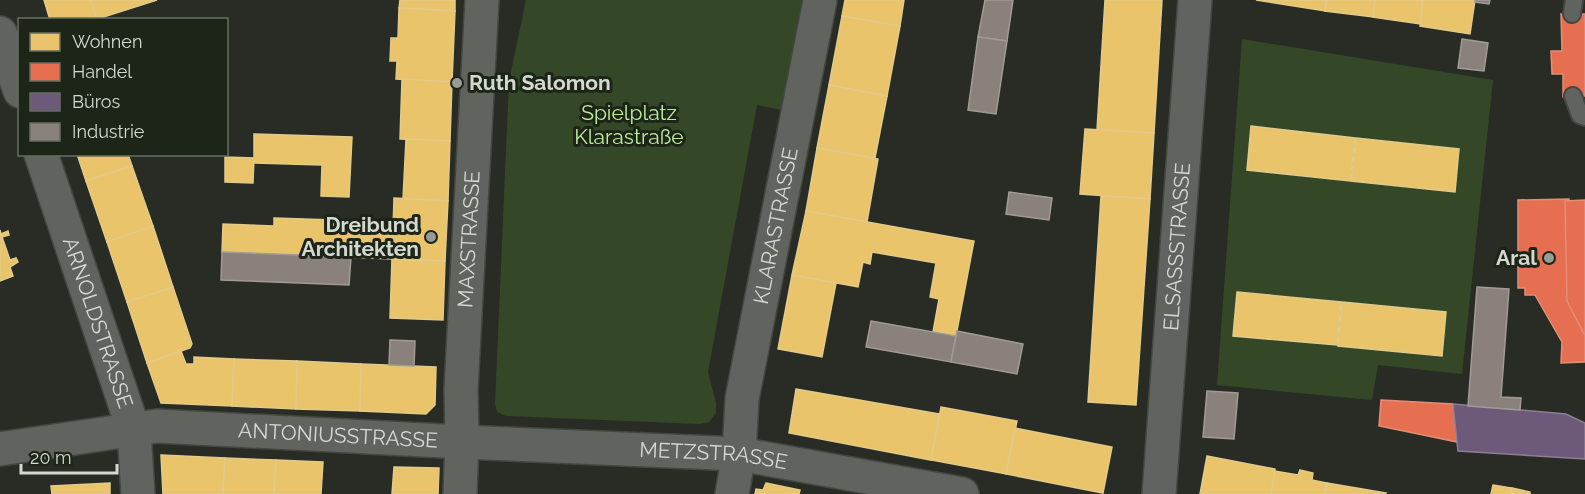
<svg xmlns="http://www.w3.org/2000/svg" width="1585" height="494" font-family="Raleway,sans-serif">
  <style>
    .green { fill: #344828 }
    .homes { fill: #e9c46a; stroke: #e2ca89; stroke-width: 1.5 }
    .shops { fill: #e76f51; stroke: #e18f77; stroke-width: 1.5 }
    .offices { fill: #6d597a; stroke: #8c7f94; stroke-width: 1.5 }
    .industry { fill: #8a817c; stroke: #a09b95; stroke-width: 1.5 }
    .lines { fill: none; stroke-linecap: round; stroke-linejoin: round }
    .service-casing { stroke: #434741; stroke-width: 20 }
    .minor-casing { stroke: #434741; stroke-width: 36 }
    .service { stroke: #60635e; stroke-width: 16 }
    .minor { stroke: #60635e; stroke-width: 33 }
    .poi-dot { fill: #979c94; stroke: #1d2518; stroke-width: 2 }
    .labels { text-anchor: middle; stroke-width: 6; stroke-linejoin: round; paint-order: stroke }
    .poi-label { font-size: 21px; font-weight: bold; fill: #d3d9d0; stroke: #1d2518; text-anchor: end }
    .park-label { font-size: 21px; fill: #baec9b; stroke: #1d2518 }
    .street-label { font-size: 21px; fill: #d3d9d0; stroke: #1d2518 }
  </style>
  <rect width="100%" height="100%" fill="#282c25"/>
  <g class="green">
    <path d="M526 0H802L782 110 757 105 708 372 716 403V413L709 422 699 424 506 416 497 412 495 404 509 81Z"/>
    <path d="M1242 39 1493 80 1462 374 1378 365 1372 400 1217 385Z"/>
  </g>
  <g class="homes">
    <path d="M44 0H91L97 20H50Z"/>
    <path d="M91 0H157L97 19Z"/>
    <path d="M400 0H455V11L399 8Z"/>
    <path d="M845 0H904L900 26 842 16Z"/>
    <path d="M1105 0H1162L1154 133 1097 130Z"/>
    <path d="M1256 0H1327L1325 11Z"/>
    <path d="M1327 0H1375L1373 17 1325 11Z"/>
    <path d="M1375 0H1423L1420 24 1373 17Z"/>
    <path d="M1423 0H1475L1470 34 1420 26Z"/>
    <path d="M399 8 455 11 452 82 396 79 397 61H390L391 38H398Z"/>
    <path d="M842 16 900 26 887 96 829 85Z"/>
    <path d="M402 79 452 82 450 141 400 139Z"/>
    <path d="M829 85 887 96 875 158 817 148Z"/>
    <path d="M1251 126 1355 138 1350 181 1247 170Z"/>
    <path d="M1085 129 1154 133 1150 199 1080 194Z"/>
    <path d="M254 134 352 137 349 197 321 196 322 165 254 163Z"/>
    <path d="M1356 138 1459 149 1455 192 1351 181Z"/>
    <path d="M406 139 450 141 448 201 403 199Z"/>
    <path d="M817 148 878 159 867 222 806 211Z"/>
    <path d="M77 154H128L132 166 86 181Z"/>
    <path d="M225 157 254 158 253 183 225 182Z"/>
    <path d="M132 166 153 226 107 242 86 181Z"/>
    <path d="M1101 196 1150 199 1136 405 1088 402Z"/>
    <path d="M394 198 448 201 445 261 392 259Z"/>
    <path d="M806 211 974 241 956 336 933 332 939 299 930 297 936 263 872 252 870 264 863 262 858 287 792 275Z"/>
    <path d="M274 218 394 222 392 259 222 252 223 224 274 226Z"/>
    <path d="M153 226 173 287 127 302 107 242Z"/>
    <path d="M0 230 1 234 8 231 9 235 2 237 10 260 16 258 18 262 10 267 13 276 0 281Z"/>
    <path d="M392 259 445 261 443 320 390 318Z"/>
    <path d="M792 275 836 283 822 357 778 349Z"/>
    <path d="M173 287 192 344 190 348 147 363 127 302Z"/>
    <path d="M1237 292 1341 302 1337 345 1233 336Z"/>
    <path d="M1342 302 1446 312 1442 356 1338 346Z"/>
    <path d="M181 351 186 364H194V357L234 359 232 406 161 403 147 363Z"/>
    <path d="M234 359 297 361 296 409 232 406Z"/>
    <path d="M297 361 361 364 360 411 296 409Z"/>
    <path d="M361 364 436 367 435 405 426 414 360 411Z"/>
    <path d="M796 389 940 414 931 460 789 433Z"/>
    <path d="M941 407 1017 421 1006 474 931 460Z"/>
    <path d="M1015 428 1112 447 1103 493 1006 474Z"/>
    <path d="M161 455 225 458 223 494H163Z"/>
    <path d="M1207 456 1275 469 1271 494H1200Z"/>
    <path d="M225 458 276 460 274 494H223Z"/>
    <path d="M276 460 323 462 321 494H274Z"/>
    <path d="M394 467 439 468 438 494H392Z"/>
    <path d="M1300 470 1313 473 1312 480 1327 483 1325 494H1271L1275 471 1298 475Z"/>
    <path d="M110 483V494H52L51 486Z"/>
    <path d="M766 483 800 490 799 494H755L756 489 763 490Z"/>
    <path d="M1327 483 1386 493 1385 494H1325Z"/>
    <path d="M1493 485 1512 488 1511 494H1491Z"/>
    <path d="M1512 488 1530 492V494H1511Z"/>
  </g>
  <g class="shops">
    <path d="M1561 14H1585V96L1563 97V74H1552L1551 51H1562Z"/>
    <path d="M1569 199 1571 293 1585 321V362L1561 363 1562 342 1535 295H1525V288H1518V200Z"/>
    <path d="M1585 200V334H1584L1567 301 1565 201Z"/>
    <path d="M1381 400 1453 404 1457 442 1379 426Z"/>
  </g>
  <path class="offices" d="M1453 404 1566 414 1585 423V459L1458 451Z"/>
  <g class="industry">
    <path d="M985 0H1013L1007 41 978 37Z"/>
    <path d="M1475 0H1490L1489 4 1475 2Z"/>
    <path d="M978 37 1007 41 996 114 968 110Z"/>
    <path d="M1462 39 1488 43 1484 71 1458 68Z"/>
    <path d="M1009 192 1052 198 1049 220 1006 214Z"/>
    <path d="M222 252 351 257 349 285 221 280Z"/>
    <path d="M1477 287 1509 289 1501 397 1521 398 1520 410 1468 406Z"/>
    <path d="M871 321 956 336 951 362 866 347Z"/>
    <path d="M957 331 1023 344 1017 374 951 362Z"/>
    <path d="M390 340 415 341 414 366 389 365Z"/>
    <path d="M1207 391 1238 393 1234 439 1203 437Z"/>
  </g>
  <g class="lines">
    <g class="service-casing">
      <g id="service">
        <path d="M1572 14 1574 0"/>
        <path d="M1573 96 1580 115 1585 117"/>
      </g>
    </g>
    <g class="minor-casing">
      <g id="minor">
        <path d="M0 33 20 91"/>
        <path id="s1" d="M41 154 134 431 138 494"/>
        <path id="s2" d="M0 449 157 426 462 442 739 454 962 494"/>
        <path id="s3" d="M460 494 462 442 461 389 482 0"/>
        <path id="s4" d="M732 494 739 454 742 399 820 0"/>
        <path id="s5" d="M1159 494 1195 0"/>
      </g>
    </g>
    <use href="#service" class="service"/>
    <use href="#minor" class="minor"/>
  </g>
  <g class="poi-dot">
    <circle cx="457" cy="83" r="6"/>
    <circle cx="431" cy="237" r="6"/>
    <circle cx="1549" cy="258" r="6"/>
  </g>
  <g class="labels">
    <g class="poi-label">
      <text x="469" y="90" text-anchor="start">Ruth Salomon</text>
      <text x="419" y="232">Dreibund<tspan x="419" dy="24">Architekten</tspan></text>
      <text x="1537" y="265">Aral</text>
    </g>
    <g class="park-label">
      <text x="629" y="120">Spielplatz<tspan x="629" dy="24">Klarastraße</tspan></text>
    </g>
    <g class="street-label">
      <text dy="7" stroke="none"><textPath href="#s4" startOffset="272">KLARASTRASSE</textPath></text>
      <text dy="7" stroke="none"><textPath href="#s3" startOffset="255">MAXSTRASSE</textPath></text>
      <text dy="7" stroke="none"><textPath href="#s5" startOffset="248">ELSASSSTRASSE</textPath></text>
      <text dy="7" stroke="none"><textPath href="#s1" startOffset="178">ARNOLDSTRASSE</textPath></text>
      <text dy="7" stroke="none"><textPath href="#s2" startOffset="340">ANTONIUSSTRASSE</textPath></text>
      <text dy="7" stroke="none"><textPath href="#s2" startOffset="716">METZSTRASSE</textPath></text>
    </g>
  </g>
  <rect x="18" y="18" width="210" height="138" fill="#1d2518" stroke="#666d62" stroke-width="1.5"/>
  <rect x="30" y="33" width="30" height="18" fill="#e9c46a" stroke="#666d62" stroke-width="1.5"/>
  <text x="72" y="48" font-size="18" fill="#d3d9d0">Wohnen</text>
  <rect x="30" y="63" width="30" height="18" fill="#e76f51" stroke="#666d62" stroke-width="1.5"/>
  <text x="72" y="78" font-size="18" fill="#d3d9d0">Handel</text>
  <rect x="30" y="93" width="30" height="18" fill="#6d597a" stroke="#666d62" stroke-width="1.5"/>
  <text x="72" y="108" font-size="18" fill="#d3d9d0">Büros</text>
  <rect x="30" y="123" width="30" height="18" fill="#8a817c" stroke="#666d62" stroke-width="1.5"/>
  <text x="72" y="138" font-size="18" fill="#d3d9d0">Industrie</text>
  <path d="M21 464v9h96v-9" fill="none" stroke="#d3d9d0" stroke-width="3"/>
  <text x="30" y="464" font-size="18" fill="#d3d9d0" stroke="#1d2518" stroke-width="4.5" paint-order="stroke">20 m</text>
</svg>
